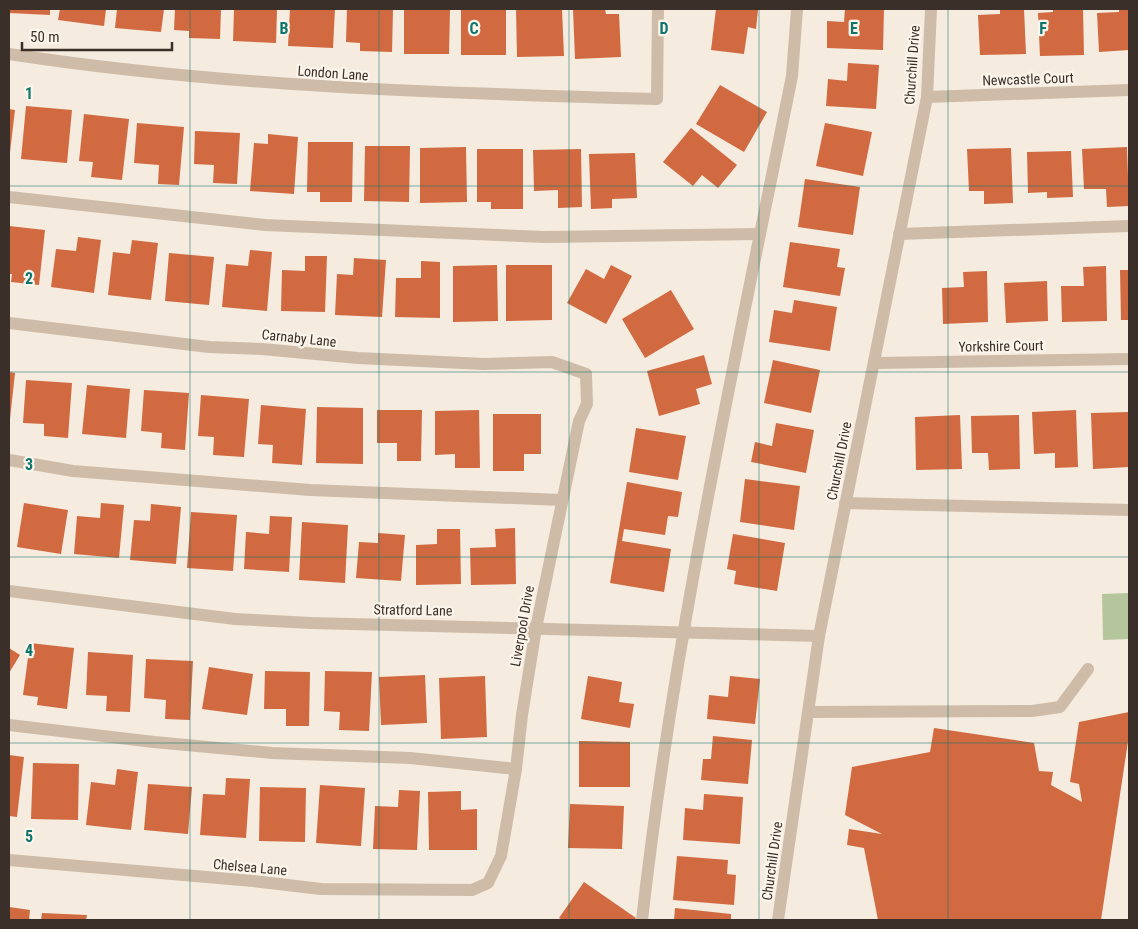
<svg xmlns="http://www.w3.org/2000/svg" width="1138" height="929" font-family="'Roboto Condensed',sans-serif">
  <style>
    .green { fill: #b5c69c }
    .building { fill: #d16a40 }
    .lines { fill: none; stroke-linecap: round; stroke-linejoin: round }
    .minor { stroke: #cfbca8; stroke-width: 12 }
    .grid { fill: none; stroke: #0f766e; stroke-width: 1; stroke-opacity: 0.55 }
    .labels { text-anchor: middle; stroke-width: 4.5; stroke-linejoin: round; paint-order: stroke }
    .street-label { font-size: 14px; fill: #3b2f29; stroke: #fcf5eb }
    .grid-label { font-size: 16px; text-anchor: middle; font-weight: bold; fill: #0f766e; stroke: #fcf5eb; stroke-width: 4.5; stroke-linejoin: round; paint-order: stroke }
  </style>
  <rect width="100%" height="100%" fill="#f5ebde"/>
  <path class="green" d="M1129 593V639L1103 640 1102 594Z"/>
  <g class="building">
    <path d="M9 9H50V15L9 13Z"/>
    <path d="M60 9H106L104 26 58 20Z"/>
    <path d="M117 9H164L161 32 115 28Z"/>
    <path d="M175 9H221L220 39 189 38V31L174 30Z"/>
    <path d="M234 9H277L276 43 233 41Z"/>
    <path d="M290 9H335L333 48 288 46Z"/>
    <path d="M347 9H393L392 52 360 51V43L346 42Z"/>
    <path d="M404 9H450L449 54H404Z"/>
    <rect x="461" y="9" width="45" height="46"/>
    <path d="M516 9H562L564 56 517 57Z"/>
    <path d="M573 9H605L606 14H619L621 57 575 59Z"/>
    <path d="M716 9 758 10 756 29 748 27 744 54 711 50Z"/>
    <path d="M845 9H884L883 50 827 48V21L844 22Z"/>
    <path d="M1000 9H1024L1026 54 980 55 978 15 1000 14Z"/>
    <path d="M1053 9H1083L1084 55 1040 56 1038 13 1053 12Z"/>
    <path d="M1119 9H1129V50L1099 52 1097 13 1119 12Z"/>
    <path d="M848 63 879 65 876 109 826 106 828 79 847 81Z"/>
    <path d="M720 85 767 112 744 152 696 124Z"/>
    <path d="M26 106 72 110 67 163 21 159Z"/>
    <path d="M9 109 15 110 10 152H9Z"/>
    <path d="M84 114 129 119 122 180 91 177 93 162 79 161Z"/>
    <path d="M137 123 184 127 179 185 158 184 159 165 134 163Z"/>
    <path d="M825 123 872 132 863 176 816 166Z"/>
    <path d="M691 128 737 165 718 188 702 175 693 186 663 162Z"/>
    <path d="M195 131 240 133 237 184 213 183 214 165 194 164Z"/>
    <path d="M268 134 298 137 294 194 250 191 254 143 268 144Z"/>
    <path d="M308 142H353L352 202H320V192H307Z"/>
    <path d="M365 146H410L409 202 364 201Z"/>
    <path d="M466 147 467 202 420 203V148Z"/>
    <path d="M1127 147 1129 206 1107 207 1106 189H1084L1082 149Z"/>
    <path d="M1011 148 1013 203 984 204V191H969L967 149Z"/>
    <path d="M477 149H523V209H491V202H477Z"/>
    <path d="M581 149 582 207 558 208V190L534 191 533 150Z"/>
    <path d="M1071 151 1073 197 1047 198V192L1028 193 1027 152Z"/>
    <path d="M635 153 637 198 612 199V208L591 209 589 154Z"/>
    <path d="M805 179 860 187 853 235 798 227Z"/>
    <path d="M9 226 45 230 39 285 11 282 12 274H9Z"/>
    <path d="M78 237 101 240 94 293 51 287 56 249 76 251Z"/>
    <path d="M132 240 158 243 151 300 108 295 113 252 130 254Z"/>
    <path d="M790 242 840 249 837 267 845 268 840 296 783 287Z"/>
    <path d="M250 250 272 252 267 311 222 307 226 264 248 266Z"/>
    <path d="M169 253 214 257 209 305 165 301Z"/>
    <path d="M305 256H327L325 312 281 311 282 270 305 271Z"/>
    <path d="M354 258 386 260 382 317 335 315 337 274 353 275Z"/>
    <path d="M421 261 440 262V318L395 317 396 278H421Z"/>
    <path d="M497 265 498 321 453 322V266Z"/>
    <path d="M506 265H552V320L506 321Z"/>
    <path d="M611 265 632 276 606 324 567 303 586 269 604 279Z"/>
    <path d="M1106 266 1107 321 1062 322 1061 286H1084L1083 267Z"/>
    <path d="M1120 270H1129V320H1121Z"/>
    <path d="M987 271 988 322 943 324 942 288 964 287 963 272Z"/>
    <path d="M1047 281 1048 321 1006 323 1004 283Z"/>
    <path d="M671 290 694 329 645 358 622 319Z"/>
    <path d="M794 300 837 307 830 351 769 342 774 310 792 313Z"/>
    <path d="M704 355 712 384 696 389 700 404 659 416 647 371Z"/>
    <path d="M773 360 820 370 811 413 764 403Z"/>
    <path d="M9 372 15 373 10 419H9Z"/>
    <path d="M26 380 72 383 68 438 44 436V424L23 423Z"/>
    <path d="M87 385 130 389 126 438 82 434Z"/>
    <path d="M144 390 189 393 185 450 161 448 162 433 141 431Z"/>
    <path d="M201 395 249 399 244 457 213 455 214 437 198 436Z"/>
    <path d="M261 405 306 409 302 465 272 463 273 445 258 444Z"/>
    <path d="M317 407 363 408V464L316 463Z"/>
    <path d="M377 410H422L421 461H397V443H377Z"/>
    <path d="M479 410 480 468H455V454L435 455V411Z"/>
    <path d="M1076 410 1078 467 1055 468V453L1034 454 1032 412Z"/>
    <path d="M1129 412V467L1093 469 1091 413Z"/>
    <path d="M493 414H541V454H524V471H493Z"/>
    <path d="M960 415 962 469 916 470 915 417Z"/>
    <path d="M1019 415 1020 469 989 470 988 453H972L971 416Z"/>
    <path d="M776 423 814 430 806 473 751 462 755 442 772 446Z"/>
    <path d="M636 428 686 436 678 480 629 472Z"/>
    <path d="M745 479 800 486 794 530 740 522Z"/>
    <path d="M627 482 682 492 678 517 668 516 665 535 624 529 622 541 671 549 664 592 610 583Z"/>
    <path d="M24 503 68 510 61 554 17 547Z"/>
    <path d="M101 503 124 505 119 558 74 554 77 516 100 518Z"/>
    <path d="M151 504 181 507 176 564 130 560 134 520 150 521Z"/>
    <path d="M191 512 237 515 233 571 187 568Z"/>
    <path d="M270 516 292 517 289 572 244 569 246 532 269 534Z"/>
    <path d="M302 522 348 525 345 583 299 580Z"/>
    <path d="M515 528 516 584 471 585 470 548 496 547 495 529Z"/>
    <path d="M437 529H460L461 584 416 585V545L437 544Z"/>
    <path d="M378 533 405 535 401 581 356 578 359 542 378 543Z"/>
    <path d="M733 534 785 543 777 591 734 584 736 571 727 569Z"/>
    <path d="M30 643 74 648 67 709 37 705 38 697 23 695Z"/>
    <path d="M9 648 20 655 9 673Z"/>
    <path d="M88 652 133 655 130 712 106 711 107 696 86 695Z"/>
    <path d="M146 659 193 661 190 720 165 719 166 700 144 698Z"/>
    <path d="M209 667 253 674 247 715 202 709Z"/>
    <path d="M265 671 310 672 309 726H286V709H264Z"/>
    <path d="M325 671 372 672 369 731 339 730 340 712 324 711Z"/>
    <path d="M425 675 427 723 381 725 379 677Z"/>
    <path d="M485 676 487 737 441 739 439 678Z"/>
    <path d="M588 676 622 682 619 702 634 704 630 728 581 719Z"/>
    <path d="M730 676 760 679 755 724 707 719 709 695 728 697Z"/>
    <path d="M1129 712V735L1101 920H878L864 848 847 845 849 829 882 834 845 815 852 767 930 752 934 728 1034 743 1039 771 1053 772 1051 785 1082 802 1079 784 1070 782 1079 722Z"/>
    <path d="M713 736 752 740 748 784 701 780 703 759H711Z"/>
    <path d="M579 741 630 742V787H579Z"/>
    <path d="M9 755 24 757 17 817 9 816Z"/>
    <path d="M33 763 79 764 78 820 31 819Z"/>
    <path d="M117 769 138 772 131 830 86 825 91 782 115 785Z"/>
    <path d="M226 778 250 779 246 838 200 835 203 794 225 795Z"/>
    <path d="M148 784 192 787 188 834 144 830Z"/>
    <path d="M320 785 365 788 361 846 316 843Z"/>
    <path d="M260 787 306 788 305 842 259 841Z"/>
    <path d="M399 790 420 791 417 850 373 849 375 806 398 807Z"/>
    <path d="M461 791V810L477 809V850H429L428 792Z"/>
    <path d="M704 794 743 797 740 844 683 840 685 808 703 810Z"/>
    <path d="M570 804 624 806 622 849 568 848Z"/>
    <path d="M677 856 728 860 727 874 736 875 734 905 673 900Z"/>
    <path d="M584 882 636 918 634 920H563L559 918Z"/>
    <path d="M9 907 30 910 29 920H9Z"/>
    <path d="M675 908 731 914V920H674Z"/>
    <path d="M42 913 87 915 86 920H41Z"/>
  </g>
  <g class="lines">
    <g class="minor">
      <path d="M9 54C224 87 440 93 657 99L658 9"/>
      <path d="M927 97 1129 90"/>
      <path d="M9 197 265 225 545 237 760 234"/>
      <path d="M899 234 1129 226"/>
      <path d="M9 323 209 347 262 349 358 358 484 364 552 362 586 374 587 404 579 421 536 628 522 715 516 769 501 856 488 883 472 890 321 889 253 881 9 860"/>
      <path d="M874 363 1129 359"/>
      <path d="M9 460 73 471 310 490 562 500"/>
      <path d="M845 503 1129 510"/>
      <path d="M9 591 235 619 311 623 819 636"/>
      <path d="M808 712 1032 711 1060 707 1088 669"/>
      <path d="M9 725 154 742 272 753 410 758 516 769"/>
      <path d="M642 920C674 636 736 356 792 76L797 9"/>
      <path d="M778 920 819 636 927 97 931 9"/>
    </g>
  </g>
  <path class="grid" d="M190 9V920M379 9V920M569 9V920M759 9V920M948 9V920M9 186H1129M9 372H1129M9 557H1129M9 743H1129"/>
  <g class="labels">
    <g class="street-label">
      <text transform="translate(912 65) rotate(-86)" y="5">Churchill Drive</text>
      <text transform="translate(333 73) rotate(4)" y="5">London Lane</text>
      <text transform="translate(1028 79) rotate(-2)" y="5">Newcastle Court</text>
      <text transform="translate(299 338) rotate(6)" y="5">Carnaby Lane</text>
      <text transform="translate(1001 346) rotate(-1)" y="5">Yorkshire Court</text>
      <text transform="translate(839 461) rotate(-79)" y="5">Churchill Drive</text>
      <text transform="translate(413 610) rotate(1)" y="5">Stratford Lane</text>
      <text transform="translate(522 626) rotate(-80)" y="5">Liverpool Drive</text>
      <text transform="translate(772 861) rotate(-82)" y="5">Churchill Drive</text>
      <text transform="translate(250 867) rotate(5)" y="5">Chelsea Lane</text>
    </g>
  </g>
  <g class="grid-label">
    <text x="284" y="34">B</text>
    <text x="474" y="34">C</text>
    <text x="664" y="34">D</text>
    <text x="854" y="34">E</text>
    <text x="1043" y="34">F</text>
    <text x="29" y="99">1</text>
    <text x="29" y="284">2</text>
    <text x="29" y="470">3</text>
    <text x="29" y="656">4</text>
    <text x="29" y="842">5</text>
  </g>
  <rect width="1138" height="929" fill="none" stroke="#3b2f29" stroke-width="20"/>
  <path d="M22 42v8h150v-8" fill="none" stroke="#3b2f29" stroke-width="2.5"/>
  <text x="30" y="42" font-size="15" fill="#3b2f29" stroke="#fcf5eb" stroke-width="4" paint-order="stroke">50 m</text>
</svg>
